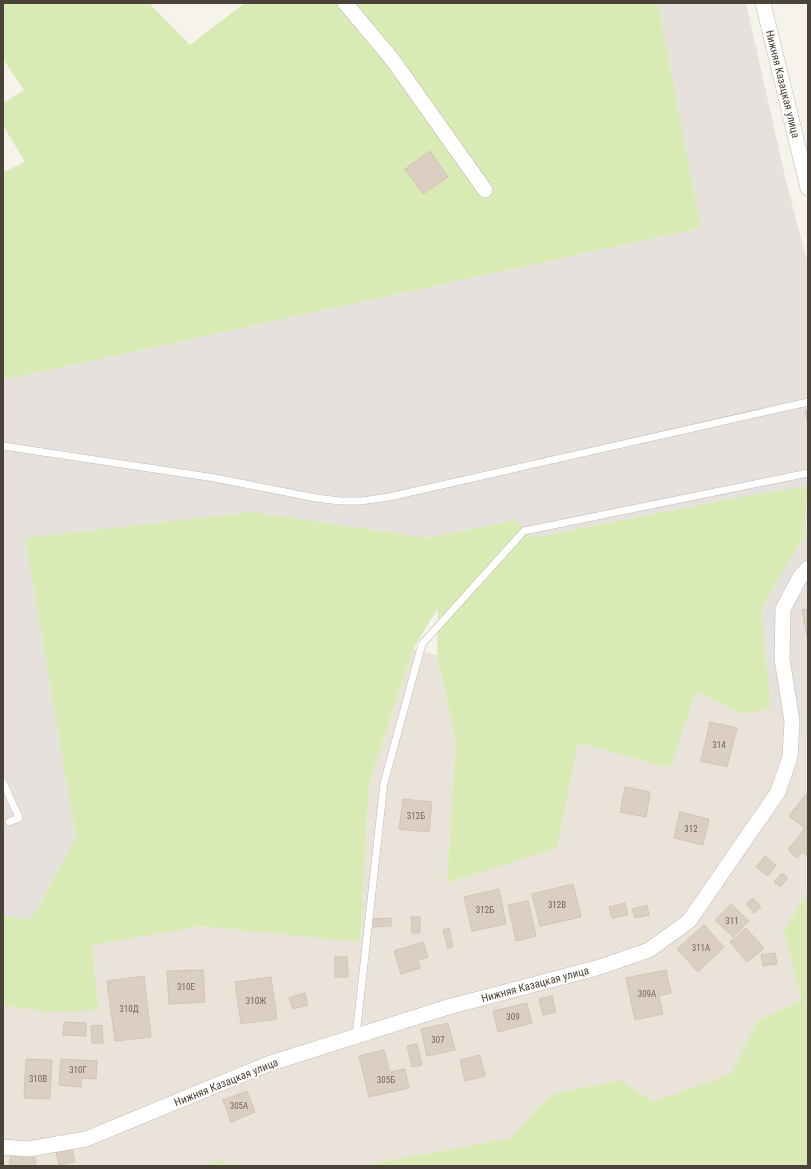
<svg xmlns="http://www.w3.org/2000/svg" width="811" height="1169" font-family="'Roboto Condensed',sans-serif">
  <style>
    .residential { fill: #eae3da }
    .industrial { fill: #e6e1dd }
    .green { fill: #d8ebb4 }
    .building { fill: #dbcfc3; stroke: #d3c3b3 }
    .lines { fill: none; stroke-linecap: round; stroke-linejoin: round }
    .lane-casing { stroke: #c2b9ae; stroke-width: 8 }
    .street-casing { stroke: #c2b9ae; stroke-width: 16 }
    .lane { stroke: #fff; stroke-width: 7 }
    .street { stroke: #fff; stroke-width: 15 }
    .labels { text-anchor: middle; stroke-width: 3.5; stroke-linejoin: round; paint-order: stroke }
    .number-label { font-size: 9px; fill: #6f655c }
    .street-label { font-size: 11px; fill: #4b4239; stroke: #fff }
  </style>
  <rect width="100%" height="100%" fill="#f6f2ec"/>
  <path class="residential" d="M413 649 437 655 456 741 447 883 557 848 578 743 670 768 696 691 743 714 771 709 808 737V891L784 931 802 1000 758 1020 731 1074 652 1102 621 1080 552 1094 511 1138 361 1166H228L222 1159 203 1166H3V916L92 945 202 926 360 941 369 783Z"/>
  <g class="industrial">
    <path d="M658 3H746L786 181 808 264V486L751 495 531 538 515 520 428 538 252 512 25 538 76 838 31 919 3 916V380L701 228Z"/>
    <path d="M808 492V737L771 709 761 609 804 536Z"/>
  </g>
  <g class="green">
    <path d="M3 3H149L190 45 245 3H658L701 228 3 380V172L25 162 3 125V103L24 90 3 59Z"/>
    <path d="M808 486 804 536 761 609 771 709 743 714 696 691 670 768 578 743 557 848 447 883 456 741 437 655 438 608 413 649 369 783 360 942 202 926 92 945 98 1010 50 1012 3 1005V916L31 919 76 838 25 538 252 512 428 538 515 520 531 538 751 495Z"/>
    <path d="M808 891V1166H361L511 1138 552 1094 621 1080 652 1102 731 1074 758 1020 802 1000 784 931Z"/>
    <path d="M222 1159 228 1166H203Z"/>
  </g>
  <g class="building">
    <path d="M430 151 448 177 423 194 405 169Z"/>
    <path d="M808 410V422L805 411Z"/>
    <path d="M808 609V642L802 610Z"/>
    <path d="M710 722 737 728 727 767 701 761Z"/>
    <path d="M625 787 650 792 646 817 620 812Z"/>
    <path d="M806 794 808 796V856L802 852 797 858 788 850 805 828 789 816Z"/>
    <path d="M403 799 432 802 429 832 399 829Z"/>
    <path d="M680 812 709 819 703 845 674 838Z"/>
    <path d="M765 856 776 865 768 876 756 867Z"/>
    <path d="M782 873 788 878 780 887 774 882Z"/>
    <path d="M573 884 581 917 540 926 532 894Z"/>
    <path d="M499 889 506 924 472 931 464 897Z"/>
    <path d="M753 898 761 907 754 913 746 904Z"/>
    <path d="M528 901 536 936 516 941 508 905Z"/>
    <path d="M625 903 628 915 612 918 609 907Z"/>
    <path d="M731 904 749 921 733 937 715 920Z"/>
    <path d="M647 905 649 915 635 918 632 909Z"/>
    <path d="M411 917H420V933H412Z"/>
    <path d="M391 918V926L373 927V919Z"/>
    <path d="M704 925 724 947 698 972 677 949Z"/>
    <path d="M449 928 453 947 448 948 443 930Z"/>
    <path d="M746 928 764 948 747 962 730 942Z"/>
    <path d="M423 942 428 957 418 960 420 968 401 974 394 951Z"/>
    <path d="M775 953 777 964 763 966 761 955Z"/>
    <path d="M335 957H347L348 977H335Z"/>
    <path d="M203 970 205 1002 169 1004 167 971Z"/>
    <path d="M666 970 671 993 659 996 663 1014 635 1020 626 978Z"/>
    <path d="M144 976 151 1037 115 1041 107 981Z"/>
    <path d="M271 977 277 1019 241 1024 235 982Z"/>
    <path d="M305 993 308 1005 293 1009 289 998Z"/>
    <path d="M552 996 556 1012 543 1015 539 999Z"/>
    <path d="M527 1003 532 1023 498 1032 493 1011Z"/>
    <path d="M64 1022 86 1023V1036L63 1035Z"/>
    <path d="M448 1023 455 1050 427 1056 421 1029Z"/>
    <path d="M102 1025 103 1043H92L91 1026Z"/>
    <path d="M417 1044 422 1065 412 1067 407 1046Z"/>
    <path d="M384 1050 390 1072 405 1069 409 1088 369 1097 359 1056Z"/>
    <path d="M480 1055 485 1076 465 1081 460 1060Z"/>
    <path d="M26 1059 52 1060 50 1099 24 1098Z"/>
    <path d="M61 1059 97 1061 96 1079 82 1078 81 1087 59 1085Z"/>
    <path d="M247 1091 255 1112 231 1122 223 1100Z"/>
    <path d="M72 1148 75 1162 59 1165 56 1152Z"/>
    <path d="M11 1154 36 1158 35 1166H9Z"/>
  </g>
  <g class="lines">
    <g class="lane-casing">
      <g id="lane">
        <path d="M3 446 215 478 316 498 340 501H361L389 497 808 402"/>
        <path d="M3 782 19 818 9 822"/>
        <path d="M356 1036 384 783 422 644 524 531 808 473"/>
      </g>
    </g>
    <g class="street-casing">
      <g id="street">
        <path d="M345 3 392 59 485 190"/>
        <path d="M763 3 808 188"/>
        <path d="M3 1147 28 1149 86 1139 268 1064 448 1007 600 967 649 950 689 921 778 792 790 757 792 721 782 659 783 609 800 577 808 568"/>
      </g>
    </g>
    <use href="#lane" class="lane"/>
    <use href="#street" class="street"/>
  </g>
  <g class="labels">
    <g class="number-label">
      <text x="719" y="748">314</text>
      <text x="416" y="819">312Б</text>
      <text x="691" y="832">312</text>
      <text x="557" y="908">312В</text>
      <text x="485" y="913">312Б</text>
      <text x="732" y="924">311</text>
      <text x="701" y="951">311А</text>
      <text x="186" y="990">310Е</text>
      <text x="647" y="997">309А</text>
      <text x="256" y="1004">310Ж</text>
      <text x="129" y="1012">310Д</text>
      <text x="513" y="1020">309</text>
      <text x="438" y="1043">307</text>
      <text x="78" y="1073">310Г</text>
      <text x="38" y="1082">310В</text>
      <text x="386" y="1083">305Б</text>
      <text x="239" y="1109">305А</text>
    </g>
    <g class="street-label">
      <text transform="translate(783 84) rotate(76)" y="4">Нижняя Казацкая улица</text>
      <text transform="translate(535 984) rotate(-15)" y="4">Нижняя Казацкая улица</text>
      <text transform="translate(226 1082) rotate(-22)" y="4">Нижняя Казацкая улица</text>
    </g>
  </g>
  <rect width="811" height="1169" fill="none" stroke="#4b4239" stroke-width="8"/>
</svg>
